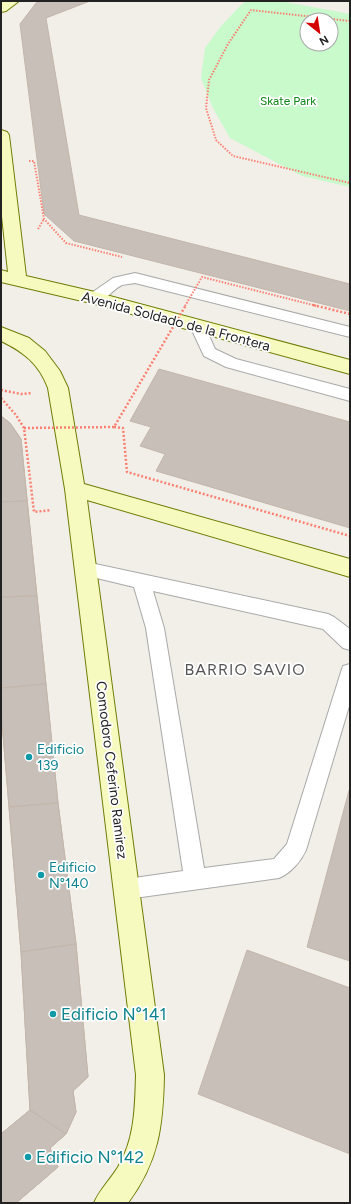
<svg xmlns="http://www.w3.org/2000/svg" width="351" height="1204" font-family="Figtree,sans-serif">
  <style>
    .park { fill: #c8facc; fill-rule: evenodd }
    .building { fill: #c7bfb8; stroke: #c4b6ab }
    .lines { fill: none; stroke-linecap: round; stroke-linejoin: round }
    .lane-casing { stroke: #a9a9a9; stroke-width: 2 }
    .secondary-casing { stroke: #707d05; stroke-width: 2 }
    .path-far1 { stroke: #fa8072; stroke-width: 2; stroke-dasharray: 1.5 1.5; stroke-linecap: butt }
    .path { stroke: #fa8072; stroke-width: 2.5; stroke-dasharray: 2 2; stroke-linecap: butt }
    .lane { fill: #fff; fill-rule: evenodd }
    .secondary { fill: #f7fabf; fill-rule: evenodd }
    .path-bridge-far1 { stroke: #fa8072; stroke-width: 2; stroke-dasharray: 1.5 1.5; stroke-linecap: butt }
    .path-bridge { stroke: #fa8072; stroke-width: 2.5; stroke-dasharray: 2 2; stroke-linecap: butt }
    .culture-dot { fill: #0f9aa8; stroke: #fff; stroke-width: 1.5 }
    .labels { text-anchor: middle; stroke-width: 3.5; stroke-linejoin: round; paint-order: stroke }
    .far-park-label { font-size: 12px; fill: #0c8416; stroke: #fff }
    .street-label { font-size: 14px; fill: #222; stroke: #fff }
    .culture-label { font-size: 14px; fill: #0d838f; stroke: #fff; text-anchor: start }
    .quarter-label { font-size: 16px; letter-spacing: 1px; fill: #555; stroke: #fff }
    .near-culture-label { font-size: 17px; fill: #0d838f; stroke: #fff; text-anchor: start }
  </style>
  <rect width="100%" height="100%" fill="#f2efe9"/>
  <path class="park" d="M247 1H280L350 14V187L302 176 230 138 212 106 201 78 205 48 221 26 242 4ZM307 20H331V44H307Z"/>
  <g class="building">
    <path d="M41 1H90L46 18 79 215 350 284V311L74 241 44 214 20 24 36 3Z"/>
    <path d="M159 369 350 422V528L156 471 165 454 140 446 151 427 130 421Z"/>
    <path d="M1 416 10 423 21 439 58 803 76 944 88 1077 73 1091 76 1112 66 1134 50 1148 58 1167 16 1203H1V1134L30 1110 21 952 1 710Z"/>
    <path d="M1 416 10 423 21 439 27 501 1 502Z"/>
    <path d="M27 501 37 596 1 597V502Z"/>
    <path d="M37 596 46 684 1 688V597Z"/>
    <path d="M46 684 58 803 9 807 1 710V688Z"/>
    <path d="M350 787V961L307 947Z"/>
    <path d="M58 803 76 944 21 952 9 807Z"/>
    <path d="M76 944 88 1077 73 1091 76 1112 66 1134 30 1110 21 952Z"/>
    <path d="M247 950 350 988V1154L198 1094Z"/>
    <path d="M30 1110 66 1134 50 1148 58 1167 16 1203H1V1134Z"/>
  </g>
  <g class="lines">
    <g class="lane-casing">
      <g id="lane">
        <path d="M135 273 350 327V337L135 283C131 284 126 284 122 285 111 290 104 305 90 302L88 298 90 294 113 278Z"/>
        <path d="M198 321 203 322 215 349 236 359 350 389V401L226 367 204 356 190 326 193 322Z"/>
        <path d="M86 562 328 614 334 617 350 629V650L343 648 323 629 153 591 164 628 204 868 274 859 287 844 341 672 343 666 350 664V703L306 850C301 861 291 873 279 878L127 899 120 896 116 889 120 882 127 879 183 871 146 628 134 587 80 574 77 569 80 564Z"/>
      </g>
    </g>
    <g class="secondary-casing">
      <g id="secondary">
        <path d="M2 1H19L6 11 1 12V2Z"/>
        <path d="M1 130 7 132 9 135 26 276 95 292 350 360V374L95 304 1 282V270L8 272 1 207Z"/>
        <path d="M1 327 29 338 45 351 60 371 68 388 84 484 350 559V577L87 500 164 1075C163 1126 159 1161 128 1203H94C100 1189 110 1180 118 1167 135 1139 135 1107 136 1075L65 489 48 388C39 364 24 352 1 341Z"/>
      </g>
    </g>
    <g class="path-far1">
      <path d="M350 21 251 10 228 44 209 80 206 108 216 140 233 156 350 183"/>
      <path d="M29 161H34L44 219 66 243 122 257"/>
      <path d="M38 229 44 219"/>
    </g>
    <g class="path">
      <path d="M1 390 21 394 32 393"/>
      <path d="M1 398 16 415 24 428 34 512 51 510"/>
      <path d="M114 427 123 428 127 472 350 536"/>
    </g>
    <use href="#lane" class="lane"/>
    <use href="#secondary" class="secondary"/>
    <path class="path-bridge-far1" d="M185 306 202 277 317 306"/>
    <g class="path-bridge">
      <path d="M313 305 350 314"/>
      <path d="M24 428 114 427 186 305"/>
    </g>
  </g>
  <g class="culture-dot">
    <circle cx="29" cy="757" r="4"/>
    <circle cx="41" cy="875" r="4"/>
    <circle cx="53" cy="1014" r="4"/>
    <circle cx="28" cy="1157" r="4"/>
  </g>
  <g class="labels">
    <g class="far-park-label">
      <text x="288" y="105">Skate Park</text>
    </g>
    <g class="street-label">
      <text transform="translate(176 321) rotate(15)" y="5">Avenida Soldado de la Frontera</text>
      <text transform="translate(112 770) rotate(83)" y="5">Comodoro Ceferino Ramirez</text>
    </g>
    <g class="culture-label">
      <text x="37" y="754">Edificio<tspan x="37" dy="16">139</tspan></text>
      <text x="49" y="872">Edificio<tspan x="49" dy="16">N°140</tspan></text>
    </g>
    <g class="quarter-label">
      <text x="245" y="675">BARRIO SAVIO</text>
    </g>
    <g class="near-culture-label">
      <text x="61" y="1020">Edificio N°141</text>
      <text x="36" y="1163">Edificio N°142</text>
    </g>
  </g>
  <rect width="351" height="1204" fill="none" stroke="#222222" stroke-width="4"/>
  <g transform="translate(319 32) rotate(150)"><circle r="19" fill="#ffffff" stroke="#a7a7a7"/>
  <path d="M0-3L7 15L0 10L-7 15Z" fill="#d40000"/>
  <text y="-6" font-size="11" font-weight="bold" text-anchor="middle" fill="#222222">N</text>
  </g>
</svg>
